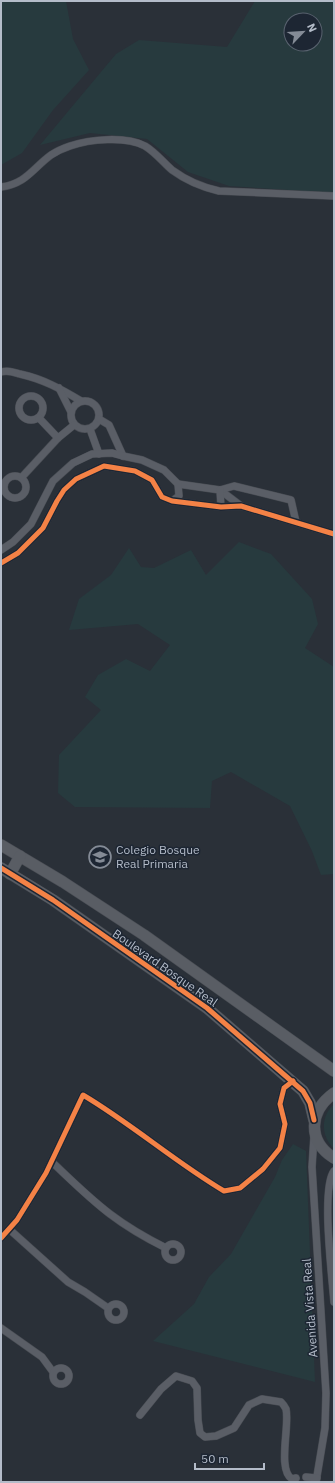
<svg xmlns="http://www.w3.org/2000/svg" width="335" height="1483" font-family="'IBM Plex Sans',sans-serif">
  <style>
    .green { fill: #273a3e; fill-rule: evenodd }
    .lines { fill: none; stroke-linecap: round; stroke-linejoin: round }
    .street-casing { stroke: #484c53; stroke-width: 8 }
    .secondary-casing { stroke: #484c53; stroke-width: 12 }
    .street { stroke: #5a5e66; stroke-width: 7 }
    .secondary { stroke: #595d64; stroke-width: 11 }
    .cycleway-casing { stroke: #1d2633; stroke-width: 8 }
    .cycleway { stroke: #f48246; stroke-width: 5 }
    .labels { text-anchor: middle; stroke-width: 3; stroke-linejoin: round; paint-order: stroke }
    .poi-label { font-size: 12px; fill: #b4bcc9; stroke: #1d2633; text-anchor: start }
    .street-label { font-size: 12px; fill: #b4bcc9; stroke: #1d2633 }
  </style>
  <rect width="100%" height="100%" fill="#2a3038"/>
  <g class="green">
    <path d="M1 1H66L73 39 89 70 53 110 22 153 1 165Z"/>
    <path d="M255 1H334V193L229 186 188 172 147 139 90 133 40 145 116 54 139 40 227 47ZM291 20H315V44H291Z"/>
    <path d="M239 542 271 554 312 599 318 624 305 648 334 667V874L321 875 312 851 290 806 231 772 212 781 210 808 75 807 58 793 59 755 101 710 85 697 98 675 126 659 150 671 170 645 138 624 69 630 79 599 111 575 129 548 141 567 154 568 191 550 206 575Z"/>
    <path d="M334 1104V1149C321 1136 320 1117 334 1104Z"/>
    <path d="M293 1144 306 1151 315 1382 153 1341 194 1304 209 1277 231 1254 275 1177 282 1160Z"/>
  </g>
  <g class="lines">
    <g class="street-casing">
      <g id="street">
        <path d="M1 187C26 184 33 168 51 155 57 151 64 148 70 146 90 139 126 136 145 146 155 152 163 162 172 170 187 181 201 187 219 191L334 196"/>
        <path d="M1 372C8 370 13 372 20 374 43 379 61 389 81 401"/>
        <path d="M59 388 71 412"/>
        <circle cx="31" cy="408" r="12"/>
        <circle cx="85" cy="415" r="14"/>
        <path d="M39 418 58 438"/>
        <path d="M99 419 109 425 123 456"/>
        <path d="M90 429 99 454"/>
        <circle cx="15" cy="487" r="11"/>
        <path d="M22 477 58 438 74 425"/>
        <path d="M178 484 220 490 241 506"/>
        <path d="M220 490 234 486 291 500 296 522"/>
        <path d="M220 490 221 507"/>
        <path d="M1 550 13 542 31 524 53 481 73 463 92 454 112 453 123 456 142 460 164 470 178 484 179 496 172 501"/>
        <path d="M1 563 18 553 43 528 57 501 64 490 76 479 104 466 135 471 152 480 162 497 172 501 221 507 241 506 334 534"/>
        <path d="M314 1136 312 1167 326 1393 325 1428 316 1482"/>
        <path d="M52 1162C71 1180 89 1198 110 1214 127 1227 146 1238 166 1248"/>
        <path d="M334 1171C321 1188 332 1276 334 1302"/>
        <path d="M9 1229 68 1282 85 1292 108 1308"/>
        <path d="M1 1238 17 1220 46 1173 83 1095C132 1124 175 1162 224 1191L240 1188 263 1169 280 1148 285 1124 280 1104 284 1088 293 1081"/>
        <circle cx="173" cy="1252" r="8"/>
        <circle cx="116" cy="1312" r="8"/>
        <path d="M1 1328 42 1357 53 1372"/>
        <circle cx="61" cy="1376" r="8"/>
        <path d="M140 1415 161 1389 176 1376 192 1381 197 1388 198 1420 200 1433 205 1437 216 1436 234 1428 249 1405 262 1399 281 1402C283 1404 285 1407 286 1409 290 1425 277 1470 292 1479L296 1478"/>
        <path d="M306 1477 317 1478"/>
      </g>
    </g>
    <g class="secondary-casing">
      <g id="secondary">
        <path d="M1 845 63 882 144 935 334 1071"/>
        <path d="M1 868 53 900 207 1008 303 1091 310 1103 314 1120"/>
        <path d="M10 874 20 856"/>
        <path d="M334 1093C309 1111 307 1141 334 1158"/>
      </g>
    </g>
    <use href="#street" class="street"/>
    <use href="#secondary" class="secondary"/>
    <g class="cycleway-casing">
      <g id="cycleway">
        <path d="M1 563 18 553 43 528 57 501 64 490 76 479 104 466 135 471 152 480 162 497 172 501 221 507 241 506 334 534"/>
        <path d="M1 868 53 900 207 1008 303 1091 310 1103 314 1120"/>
        <path d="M1 1238 17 1220 46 1173 83 1095C132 1124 175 1162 224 1191L240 1188 263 1169 280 1148 285 1124 280 1104 284 1088 293 1081"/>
      </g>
    </g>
    <use href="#cycleway" class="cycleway"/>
  </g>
  <defs>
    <g id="school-ring" transform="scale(1.15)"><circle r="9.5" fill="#1d2633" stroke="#848b96" stroke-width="1.5"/><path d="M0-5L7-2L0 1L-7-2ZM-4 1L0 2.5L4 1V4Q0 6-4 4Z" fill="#848b96"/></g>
  </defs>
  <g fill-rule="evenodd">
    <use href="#school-ring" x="100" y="857"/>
  </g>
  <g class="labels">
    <g class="poi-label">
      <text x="116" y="854">Colegio Bosque<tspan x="116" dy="14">Real Primaria</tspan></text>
    </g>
    <g class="street-label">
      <text transform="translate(165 968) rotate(35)" y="4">Boulevard Bosque Real</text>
      <text transform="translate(310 1308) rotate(-94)" y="4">Avenida Vista Real</text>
    </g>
  </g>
  <rect width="335" height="1483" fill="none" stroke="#b4bcc9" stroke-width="4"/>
  <g transform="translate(303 32) rotate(65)"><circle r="19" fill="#1d2633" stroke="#59626f"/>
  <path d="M0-3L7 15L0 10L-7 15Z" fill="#848b96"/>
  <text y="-6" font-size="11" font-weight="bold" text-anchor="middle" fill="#b4bcc9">N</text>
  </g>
  <path d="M195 1463v6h69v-6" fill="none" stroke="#b4bcc9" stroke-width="2"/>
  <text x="201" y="1463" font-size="12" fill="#b4bcc9" stroke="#1d2633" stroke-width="3" paint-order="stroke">50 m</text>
</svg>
